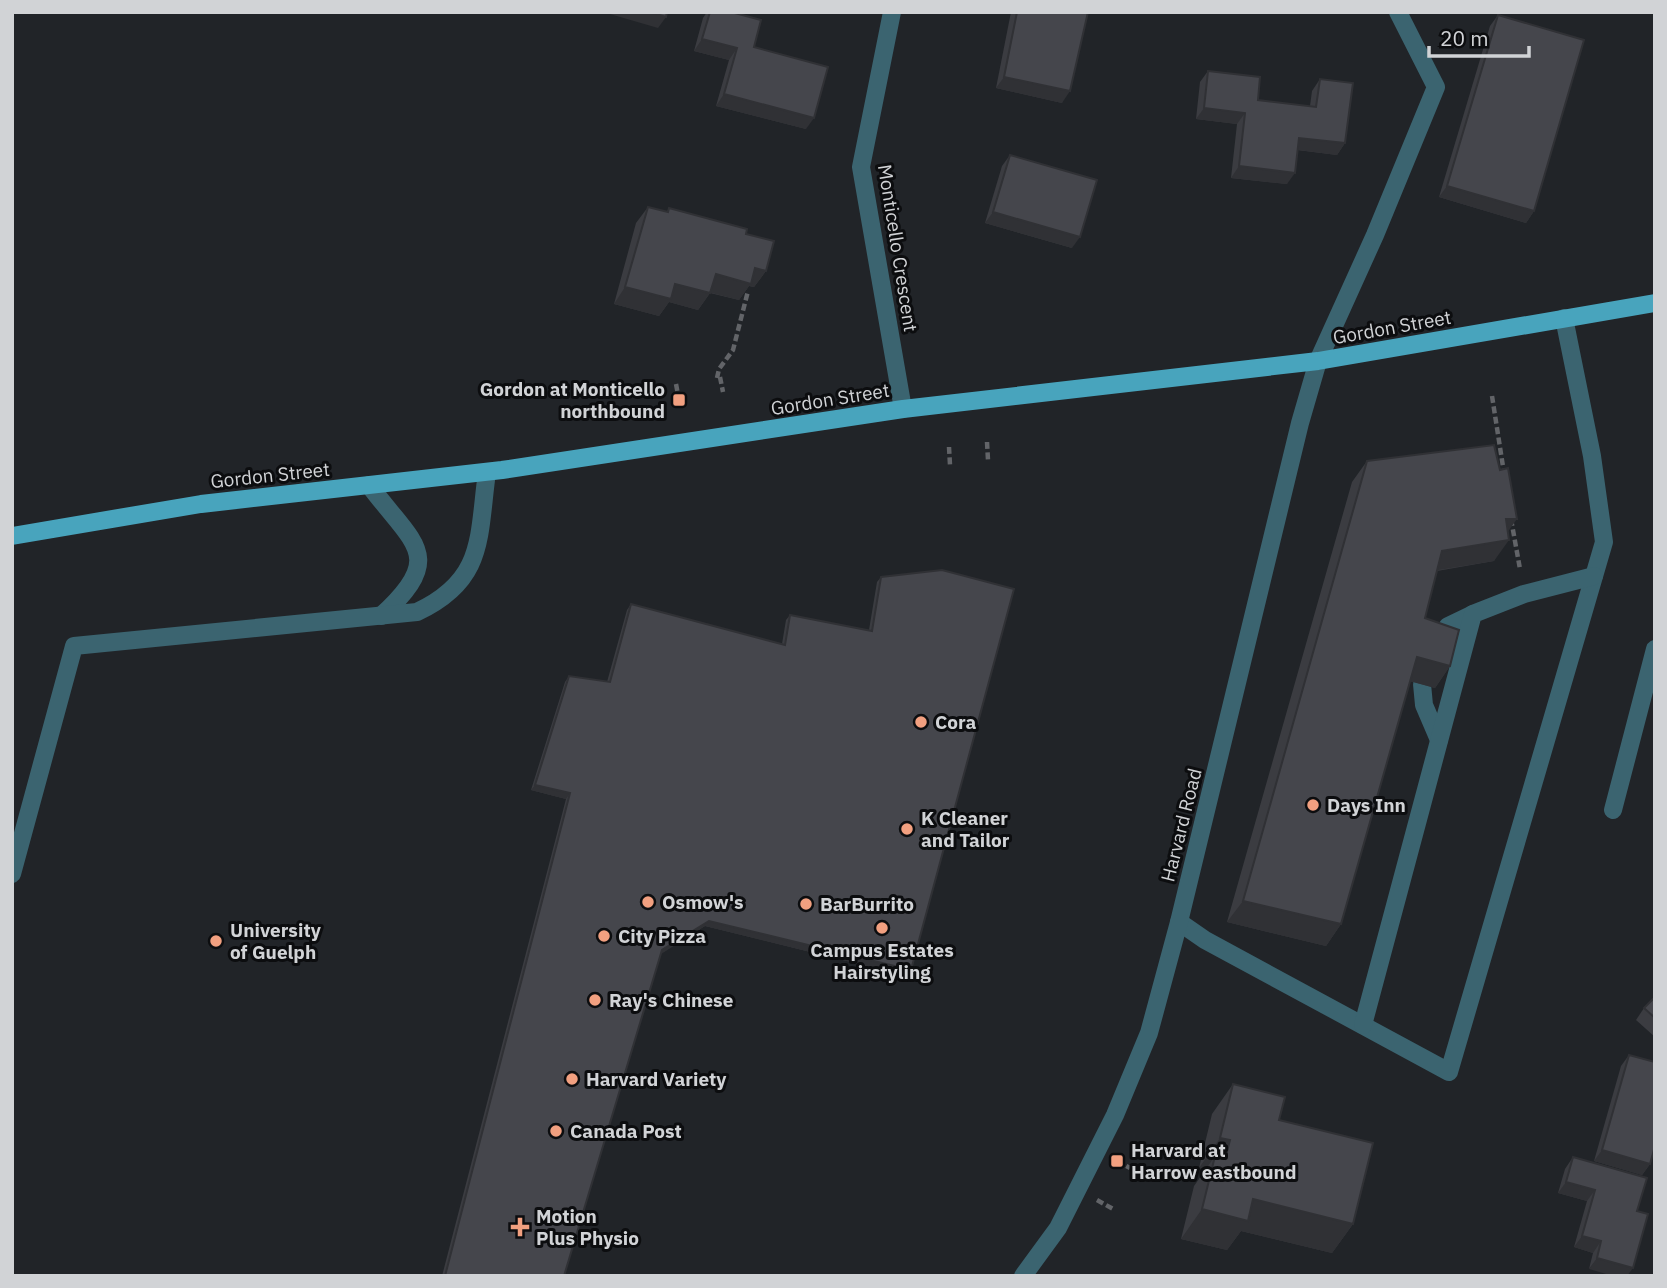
<svg xmlns="http://www.w3.org/2000/svg" width="1667" height="1288" font-family="'IBM Plex Sans',sans-serif">
  <style>
    .lines { fill: none; stroke-linecap: round; stroke-linejoin: round }
    .path { stroke: #626468; stroke-width: 4.5; stroke-dasharray: 7 3.5; stroke-linecap: butt }
    .minor { stroke: #3b6470; stroke-width: 18 }
    .major { stroke: #48a4bd; stroke-width: 18 }
    .wall { fill: #3b3c41 }
    .shaded-wall { fill: #303135 }
    .building { fill: #45464c; stroke: #303135; stroke-width: 2 }
    .poi-dot { fill: #f2a080; stroke: #0c0d0f; stroke-width: 2.5 }
    .labels { text-anchor: middle; stroke-width: 6; stroke-linejoin: round; paint-order: stroke }
    .street-label { font-size: 19px; fill: #d1d3d6; stroke: #0c0d0f }
    .poi-label { font-size: 19px; font-weight: bold; fill: #d1d3d6; stroke: #0c0d0f; text-anchor: start }
  </style>
  <rect width="100%" height="100%" fill="#212428"/>
  <g class="lines">
    <g class="path">
      <path d="M720 377 723 392"/>
      <path d="M717 378 719 369 733 350 748 291"/>
      <path d="M676 384 679 400"/>
      <path d="M1492 396 1504 473"/>
      <path d="M987 442 988 460"/>
      <path d="M949 447 950 465"/>
      <path d="M1511 519 1520 569"/>
      <path d="M1117 1161 1130 1168"/>
      <path d="M1097 1200 1113 1209"/>
    </g>
    <g class="minor">
      <path d="M892 12 861 167 903 409"/>
      <path d="M369 485C414 545 447 556 381 616"/>
      <path d="M1436 644 1448 626 1473 614"/>
      <path d="M1422 684 1424 705 1439 740"/>
      <path d="M1613 810 1655 649"/>
      <path d="M12 874 74 646 417 612C485 580 478 538 487 472"/>
      <path d="M1179 922 1205 940 1449 1072 1604 542 1592 456 1564 318"/>
      <path d="M1363 1025 1473 614 1524 594 1594 576"/>
      <path d="M1023 1276 1058 1228 1115 1115 1149 1033 1179 922 1300 423 1318 361 1375 235 1436 87 1398 12"/>
    </g>
    <path class="major" d="M12 536 201 504 502 470 903 409 1318 361 1655 303"/>
  </g>
  <g class="wall">
    <path d="M707 12H731L806 129 716 106 729 60 694 51 703 18Z"/>
    <path d="M1011 12H1088L1062 103 996 88Z"/>
    <path d="M1498 15 1534 211 1526 223 1439 197 1490 26Z"/>
    <path d="M1208 71 1258 100 1310 106 1312 91 1320 79 1345 143 1337 155 1297 150 1287 184 1231 178 1237 124 1196 119 1200 82Z"/>
    <path d="M1010 155 1072 248 985 223 1002 166Z"/>
    <path d="M648 207 667 212 669 208 746 234 766 271 754 287 749 286 739 300 710 293 698 310 669 302 659 316 614 304 636 223Z"/>
    <path d="M1367 461 1508 532 1494 561 1437 571 1425 618 1450 666 1435 688 1410 681 1341 924 1326 946 1227 922 1352 482Z"/>
    <path d="M881 577 911 970 907 976 705 926 660 954 564 1276H442L566 799 531 790 565 682 569 676 607 682 627 610 631 604 782 644 786 620 790 615 869 630 877 582Z"/>
    <path d="M1655 997V1037L1636 1020 1644 1008Z"/>
    <path d="M1629 1055 1650 1164 1642 1175 1594 1161 1621 1066Z"/>
    <path d="M1233 1084 1279 1120 1353 1224 1332 1253 1241 1231 1227 1250 1181 1239 1194 1186 1206 1169 1199 1168 1212 1114Z"/>
    <path d="M1573 1157 1637 1211 1589 1269 1593 1253 1574 1247 1587 1201 1558 1193 1565 1169Z"/>
  </g>
  <g class="shaded-wall">
    <path d="M603 12H650L666 17 658 28Z"/>
    <path d="M702 39 737 48 729 60 694 51Z"/>
    <path d="M1004 77 1070 91 1062 103 996 88Z"/>
    <path d="M724 94 814 118 806 129 716 106Z"/>
    <path d="M1204 108 1245 113 1237 124 1196 119Z"/>
    <path d="M1299 138 1345 143 1337 155 1291 149Z"/>
    <path d="M1239 166 1295 173 1287 184 1231 178Z"/>
    <path d="M1447 186 1534 211 1526 223 1439 197Z"/>
    <path d="M993 212 1080 237 1072 248 985 223Z"/>
    <path d="M755 268 766 271 754 287 749 286 739 300 704 291 716 274Z"/>
    <path d="M675 284 710 293 698 310 669 302 659 316 614 304 625 287Z"/>
    <path d="M1506 519H1517L1502 540Z"/>
    <path d="M1509 540 1494 561 1426 572 1442 551Z"/>
    <path d="M1417 657 1450 666 1435 688 1402 679Z"/>
    <path d="M535 785 570 793 566 799 531 790Z"/>
    <path d="M1243 901 1341 924 1326 946 1227 922Z"/>
    <path d="M709 921 911 970 907 976 705 926 658 956 662 950Z"/>
    <path d="M1220 1138 1230 1140 1213 1165 1215 1156 1206 1169 1199 1168Z"/>
    <path d="M1602 1150 1650 1164 1642 1175 1594 1161Z"/>
    <path d="M1566 1182 1595 1190 1587 1201 1558 1193Z"/>
    <path d="M1253 1199 1353 1224 1332 1253 1241 1231 1227 1250 1181 1239 1202 1209Z"/>
    <path d="M1582 1236 1601 1241 1593 1253 1574 1247Z"/>
    <path d="M1597 1258 1633 1268 1627 1276H1613L1589 1269Z"/>
  </g>
  <g class="building">
    <path d="M650 12H667L666 17Z"/>
    <path d="M710 12H731L761 20 754 47 828 67 814 118 724 94 737 48 702 39Z"/>
    <path d="M1017 12H1088L1070 91 1004 77Z"/>
    <path d="M1498 15 1584 40 1534 211 1447 186Z"/>
    <path d="M1208 71 1260 77 1258 100 1316 107 1320 79 1353 83 1345 143 1299 138 1295 173 1239 166 1245 113 1204 108Z"/>
    <path d="M1010 155 1097 180 1080 237 993 212Z"/>
    <path d="M648 207 668 212 669 208 747 229 746 234 774 241 766 271 755 268 751 284 716 274 710 293 675 284 671 299 625 287Z"/>
    <path d="M1494 445 1500 470 1508 468 1517 519H1506L1509 540 1442 551 1425 618 1459 630 1450 666 1417 657 1341 924 1243 901 1367 461Z"/>
    <path d="M942 570 1014 589 911 970 709 921 662 950 564 1276H445L570 793 535 785 569 676 610 682 631 604 785 645 790 615 872 631 881 577Z"/>
    <path d="M1655 997V1018L1644 1008Z"/>
    <path d="M1629 1055 1655 1062V1146L1650 1164 1602 1150Z"/>
    <path d="M1233 1084 1285 1097 1279 1120 1373 1143 1353 1224 1253 1199 1248 1221 1202 1209 1215 1156 1225 1159 1230 1140 1220 1138Z"/>
    <path d="M1573 1157 1647 1178 1637 1211 1648 1214 1633 1268 1597 1258 1601 1241 1582 1236 1595 1190 1566 1182Z"/>
  </g>
  <g class="poi-dot">
    <rect x="672" y="393" width="14" height="14" rx="3.5"/>
    <circle cx="921" cy="722" r="7"/>
    <circle cx="1313" cy="805" r="7"/>
    <circle cx="907" cy="829" r="7"/>
    <circle cx="648" cy="902" r="7"/>
    <circle cx="806" cy="904" r="7"/>
    <circle cx="882" cy="928" r="7"/>
    <circle cx="604" cy="936" r="7"/>
    <circle cx="216" cy="941" r="7"/>
    <circle cx="595" cy="1000" r="7"/>
    <circle cx="572" cy="1079" r="7"/>
    <circle cx="556" cy="1131" r="7"/>
    <rect x="1110" y="1154" width="14" height="14" rx="3.5"/>
    <path d="M516.5 1216.5h7v7h7v7h-7v7h-7v-7h-7v-7h7z"/>
  </g>
  <g class="labels">
    <g class="street-label">
      <text transform="translate(898 248) rotate(81)" y="7">Monticello Crescent</text>
      <text transform="translate(1392 327) rotate(-10)" y="7">Gordon Street</text>
      <text transform="translate(830 399) rotate(-9)" y="7">Gordon Street</text>
      <text transform="translate(270 475) rotate(-6)" y="7">Gordon Street</text>
      <text transform="translate(1181 825) rotate(-76)" y="7">Harvard Road</text>
    </g>
    <g class="poi-label">
      <text x="665" y="396" text-anchor="end">Gordon at Monticello<tspan x="665" dy="22">northbound</tspan></text>
      <text x="935" y="729">Cora</text>
      <text x="1327" y="812">Days Inn</text>
      <text x="921" y="825">K Cleaner<tspan x="921" dy="22">and Tailor</tspan></text>
      <text x="662" y="909">Osmow's</text>
      <text x="820" y="911">BarBurrito</text>
      <text x="230" y="937">University<tspan x="230" dy="22">of Guelph</tspan></text>
      <text x="618" y="943">City Pizza</text>
      <text x="882" y="957" text-anchor="middle">Campus Estates<tspan x="882" dy="22">Hairstyling</tspan></text>
      <text x="609" y="1007">Ray's Chinese</text>
      <text x="586" y="1086">Harvard Variety</text>
      <text x="570" y="1138">Canada Post</text>
      <text x="1131" y="1157">Harvard at<tspan x="1131" dy="22">Harrow eastbound</tspan></text>
      <text x="536" y="1223">Motion<tspan x="536" dy="22">Plus Physio</tspan></text>
    </g>
  </g>
  <rect width="1667" height="1288" fill="none" stroke="#d1d3d6" stroke-width="28"/>
  <path d="M1429 46v10h100v-10" fill="none" stroke="#d1d3d6" stroke-width="3.5"/>
  <text x="1440" y="46" font-size="21" fill="#d1d3d6" stroke="#0c0d0f" stroke-width="5" paint-order="stroke">20 m</text>
</svg>
